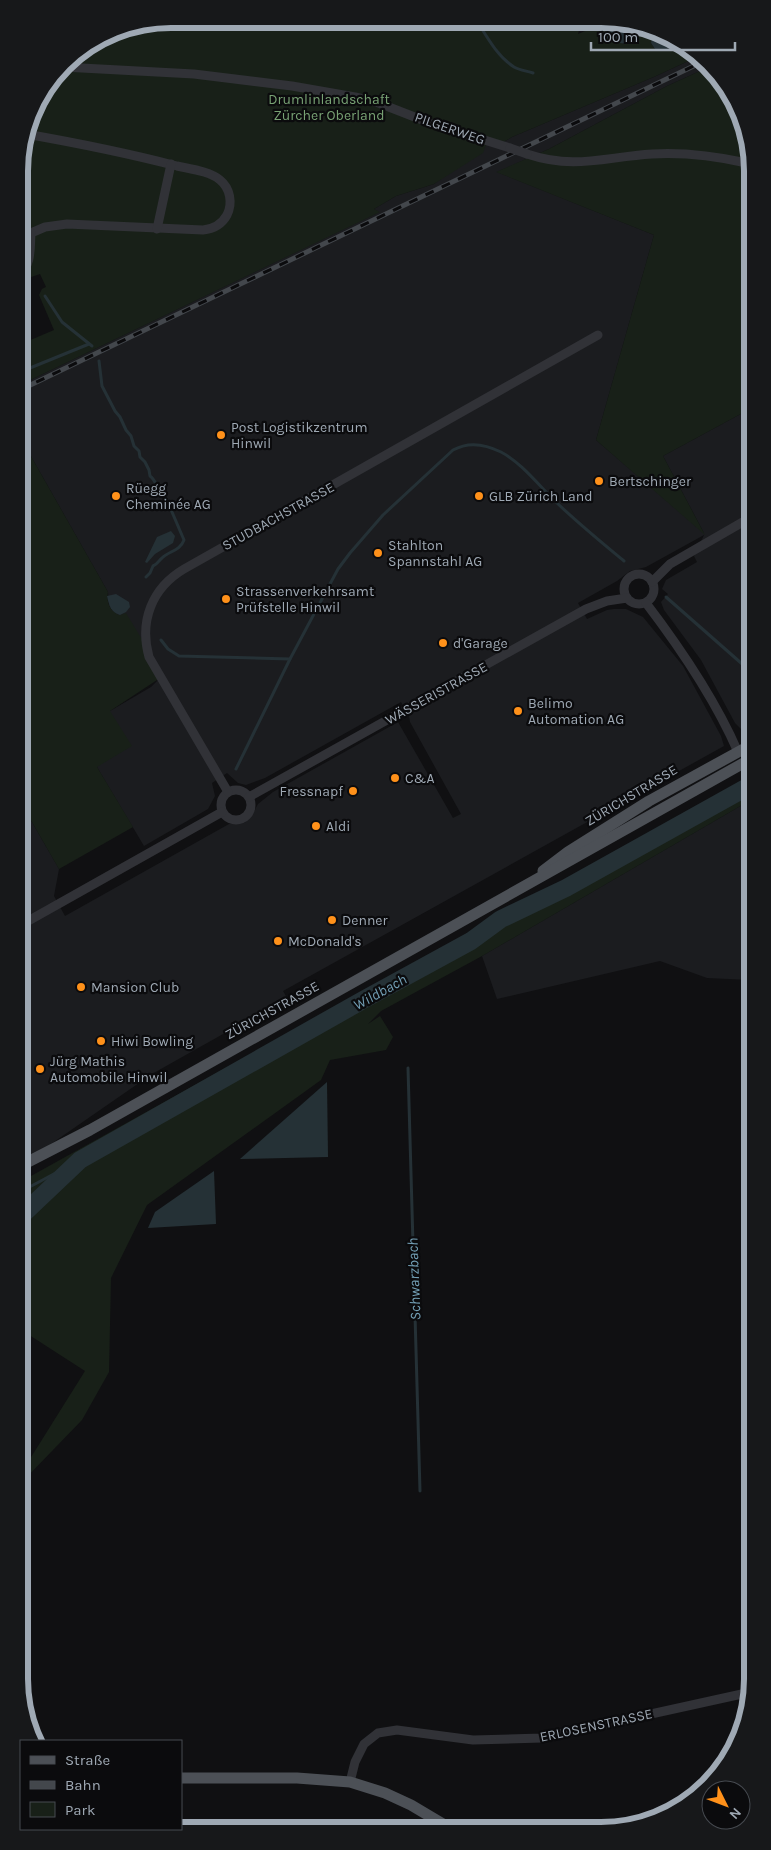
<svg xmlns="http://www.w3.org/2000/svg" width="771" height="1850" font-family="Karla,sans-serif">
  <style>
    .built { fill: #1b1c1f }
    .green { fill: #182018 }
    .water { fill: #253136 }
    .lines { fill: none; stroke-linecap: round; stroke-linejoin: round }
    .stream { stroke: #253136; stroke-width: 3 }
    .river { stroke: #253136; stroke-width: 18 }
    .minor { stroke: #313237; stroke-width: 9 }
    .major { stroke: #4c5056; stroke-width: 11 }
    .rail-casing { stroke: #43474c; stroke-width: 5 }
    .rail { stroke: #0b0b0d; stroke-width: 3; stroke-dasharray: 9; stroke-linecap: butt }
    .minor-bridge { stroke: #313237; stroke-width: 9 }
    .poi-dot { fill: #ff911a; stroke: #0b0b0d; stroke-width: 2 }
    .labels { text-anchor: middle; stroke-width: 4.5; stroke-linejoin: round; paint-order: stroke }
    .park-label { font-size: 14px; fill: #78a274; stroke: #0b0b0d }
    .street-label { font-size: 14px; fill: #9fa9b4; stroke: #0b0b0d }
    .poi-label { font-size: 14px; fill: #9fa9b4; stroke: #0b0b0d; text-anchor: start }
    .water-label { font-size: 15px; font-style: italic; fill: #729eb4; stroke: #0b0b0d }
    .rim { fill: none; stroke: #9fa9b4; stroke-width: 6 }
  </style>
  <rect width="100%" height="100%" fill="#101012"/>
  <g class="built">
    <path d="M699 56 709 67 667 86 549 149 497 172 654 235 596 440 704 533 663 456 748 410 749 732 742 730 735 723 701 660 664 610 661 602 668 594 662 589 666 580 697 562 694 556 704 535 646 567 630 571 617 581 578 603 587 619 607 610 614 609H626L643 617 683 666 721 736 724 746 283 991 287 998 152 1074 22 1164 21 803 59 869 54 896 65 916 229 824 244 823 251 817 258 804 273 792 398 722 453 818 461 814 410 722 409 716 401 702 265 778 246 785 238 783 227 773 212 783 215 796 208 809 144 846 97 767 110 711 151 687 160 678 109 606 108 592 20 437V385L379 212 374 209 396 196 434 184 486 145H498L512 137 656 76Z"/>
    <path d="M749 801 750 980 707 978 660 961 497 999 482 956Z"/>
  </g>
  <g class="green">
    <path d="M171 19 585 21 588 23 587 25 580 26 578 34 590 29 592 21H603L611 26 606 32V39L612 42 617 41 624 44 635 40 638 33 635 28V24L653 33 651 43 655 49 670 50 680 47 699 56 656 76 512 137 498 145H486L483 153 434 184 396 196 374 209 380 212 20 385V340L21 344 54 330 39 295 42 289 46 287 40 274 31 277 22 253 19 254V160L35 103 70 57 113 30Z"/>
    <path d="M709 67 732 94 747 132 748 410 663 456 705 535 596 440 654 235 496 172 549 149 667 86Z"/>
    <path d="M20 437 108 592C106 602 110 612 120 615L126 613 146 646 160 678 110 711 132 746 97 767 133 827 59 869 21 803Z"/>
    <path d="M724 791 749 793V801L482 956 381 1011 368 1024 380 1016 393 1037 386 1050 330 1060 321 1080 147 1205 111 1278 109 1372 82 1420 23 1481V1470L85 1371 23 1331 22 1181Z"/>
  </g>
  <g class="water">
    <path d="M603 21 630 22 635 24V28L638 33C636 42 625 47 617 41L612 42 604 37 606 32 611 26Z"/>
    <path d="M653 33 680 47 670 50 655 49 651 43Z"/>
    <path d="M171 531 175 536 173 543 155 554 147 563 145 562 157 537Z"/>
    <path d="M116 594 129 602 130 607 126 612 120 615C111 612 109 606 107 596Z"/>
    <path d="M327 1082 328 1157 240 1159Z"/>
    <path d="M214 1171 216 1224 148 1228 155 1212Z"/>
  </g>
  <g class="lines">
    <g class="stream">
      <path d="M477 21C487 37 497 56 514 67 519 70 527 71 533 73"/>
      <path d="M591 21 614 27"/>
      <path d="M635 33 656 36"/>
      <path d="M45 296 62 322 92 346"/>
      <path d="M20 356 26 367 30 368 89 344"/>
      <path d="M99 361 102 386 115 411 120 417 126 430 131 436 134 446 139 451 140 457 145 462 149 470 150 476C158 482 157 493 166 498L184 540C180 551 169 551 162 558 158 561 158 564 153 566L150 573 146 577"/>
      <path d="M666 597 749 670"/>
      <path d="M161 640 168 649 179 656 290 659"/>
      <path d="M236 769 290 659 338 569 350 553 383 515 453 450C469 441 485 444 501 452 522 463 540 487 557 503 579 524 601 542 624 561"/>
      <path d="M408 1068 420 1491"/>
      <path d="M22 1191 80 1160"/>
    </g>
    <path class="river" d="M22 1215 80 1160 363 1000 471 941 501 919 566 888 749 786"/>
    <g class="minor">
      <path d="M63 67 194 74 292 86 355 97 376 102 430 123 510 148"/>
      <path d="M527 154C575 170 604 157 652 154 685 152 715 156 747 163"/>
      <path d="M19 228 31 233 45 227 67 224 203 230C213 229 222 224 227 215 233 203 230 188 220 180 209 171 190 169 177 166 127 153 77 143 26 134"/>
      <path d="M157 229 171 164"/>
      <path d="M19 275C32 265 30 248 31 233"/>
      <circle cx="639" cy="589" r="15"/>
      <path d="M652 582 670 564 748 519"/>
      <path d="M646 603C681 649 715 699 738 752"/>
      <circle cx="236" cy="805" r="15"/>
      <path d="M228 792 149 657C139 621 152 588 184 569L598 335"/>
      <path d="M249 797 586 609 607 601 627 598"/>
      <path d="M21 925 222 812"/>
      <path d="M350 1782 355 1762 364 1744 378 1733 397 1730 473 1740 542 1738 751 1692"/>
    </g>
    <g class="major">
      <path d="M543 871 568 852 649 801 749 746"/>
      <path d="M22 1165 90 1130 749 760"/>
      <path d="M181 1778H297L350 1782 385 1793 411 1805 448 1827"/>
    </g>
    <g class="rail-casing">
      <path id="rail" d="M20 390 704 61"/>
    </g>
    <use href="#rail" class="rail"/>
    <path class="minor-bridge" d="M510 148 527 154"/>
  </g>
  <g class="poi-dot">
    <circle cx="221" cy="435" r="5"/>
    <circle cx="599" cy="481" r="5"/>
    <circle cx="116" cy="496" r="5"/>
    <circle cx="479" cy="496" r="5"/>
    <circle cx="378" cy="553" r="5"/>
    <circle cx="226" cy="599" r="5"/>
    <circle cx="443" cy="643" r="5"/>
    <circle cx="518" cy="711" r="5"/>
    <circle cx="395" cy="778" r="5"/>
    <circle cx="353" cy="791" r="5"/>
    <circle cx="316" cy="826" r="5"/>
    <circle cx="332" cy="920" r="5"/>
    <circle cx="278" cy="941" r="5"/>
    <circle cx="81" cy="987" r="5"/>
    <circle cx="101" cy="1041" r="5"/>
    <circle cx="40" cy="1069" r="5"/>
  </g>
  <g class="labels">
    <g class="park-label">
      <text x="329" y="104">Drumlinlandschaft<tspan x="329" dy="16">Zürcher Oberland</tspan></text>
    </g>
    <g class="street-label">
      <text transform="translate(450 128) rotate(19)" y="5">PILGERWEG</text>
      <text transform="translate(278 516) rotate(-29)" y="5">STUDBACHSTRASSE</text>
      <text transform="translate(436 693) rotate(-29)" y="5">WÄSSERISTRASSE</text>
      <text transform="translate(631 795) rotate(-31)" y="5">ZÜRICHSTRASSE</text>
      <text transform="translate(272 1010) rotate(-29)" y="5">ZÜRICHSTRASSE</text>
      <text transform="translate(596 1725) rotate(-12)" y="5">ERLOSENSTRASSE</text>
    </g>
    <g class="poi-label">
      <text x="231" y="432">Post Logistikzentrum<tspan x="231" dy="16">Hinwil</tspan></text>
      <text x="609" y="486">Bertschinger</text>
      <text x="126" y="493">Rüegg<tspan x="126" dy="16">Cheminée AG</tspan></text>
      <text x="489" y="501">GLB Zürich Land</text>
      <text x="388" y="550">Stahlton<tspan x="388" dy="16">Spannstahl AG</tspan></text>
      <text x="236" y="596">Strassenverkehrsamt<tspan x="236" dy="16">Prüfstelle Hinwil</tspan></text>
      <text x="453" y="648">d'Garage</text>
      <text x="528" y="708">Belimo<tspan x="528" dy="16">Automation AG</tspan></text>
      <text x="405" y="783">C&amp;A</text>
      <text x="343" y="796" text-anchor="end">Fressnapf</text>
      <text x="326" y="831">Aldi</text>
      <text x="342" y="925">Denner</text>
      <text x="288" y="946">McDonald's</text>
      <text x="91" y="992">Mansion Club</text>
      <text x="111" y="1046">Hiwi Bowling</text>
      <text x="50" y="1066">Jürg Mathis<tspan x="50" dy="16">Automobile Hinwil</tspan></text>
    </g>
    <g class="water-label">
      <text transform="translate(380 992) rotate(-29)" y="5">Wildbach</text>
      <text transform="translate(414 1279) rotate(-92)" y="5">Schwarzbach</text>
    </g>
  </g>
  <path d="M0 0H771V1850H0ZM171 28H601A143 143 0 0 1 744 171V1679A143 143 0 0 1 601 1822H171A143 143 0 0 1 28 1679V171A143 143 0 0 1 171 28Z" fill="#17181a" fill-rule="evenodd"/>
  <path class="rim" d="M171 28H601A143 143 0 0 1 744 171V1679A143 143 0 0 1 601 1822H171A143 143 0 0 1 28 1679V171A143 143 0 0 1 171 28Z"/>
  <rect x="20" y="1740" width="162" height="90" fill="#0b0b0d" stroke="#464a50"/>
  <rect x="30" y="1756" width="25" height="8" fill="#4c5056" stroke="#464a50"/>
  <text x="65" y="1765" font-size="15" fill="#9fa9b4">Straße</text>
  <rect x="30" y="1781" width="25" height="8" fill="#43474c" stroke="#464a50"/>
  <text x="65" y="1790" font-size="15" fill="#9fa9b4">Bahn</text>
  <rect x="30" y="1802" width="25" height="15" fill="#182018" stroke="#464a50"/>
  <text x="65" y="1815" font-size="15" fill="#9fa9b4">Park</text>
  <g transform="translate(726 1805) rotate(132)"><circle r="24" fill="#0b0b0d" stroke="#464a50"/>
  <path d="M0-4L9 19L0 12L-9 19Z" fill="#ff911a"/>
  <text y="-8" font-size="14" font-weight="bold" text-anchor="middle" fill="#9fa9b4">N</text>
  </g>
  <path d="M591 42v8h144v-8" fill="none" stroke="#9fa9b4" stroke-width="2.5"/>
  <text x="598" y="42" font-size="15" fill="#9fa9b4" stroke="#0b0b0d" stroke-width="4" paint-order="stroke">100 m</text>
</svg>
